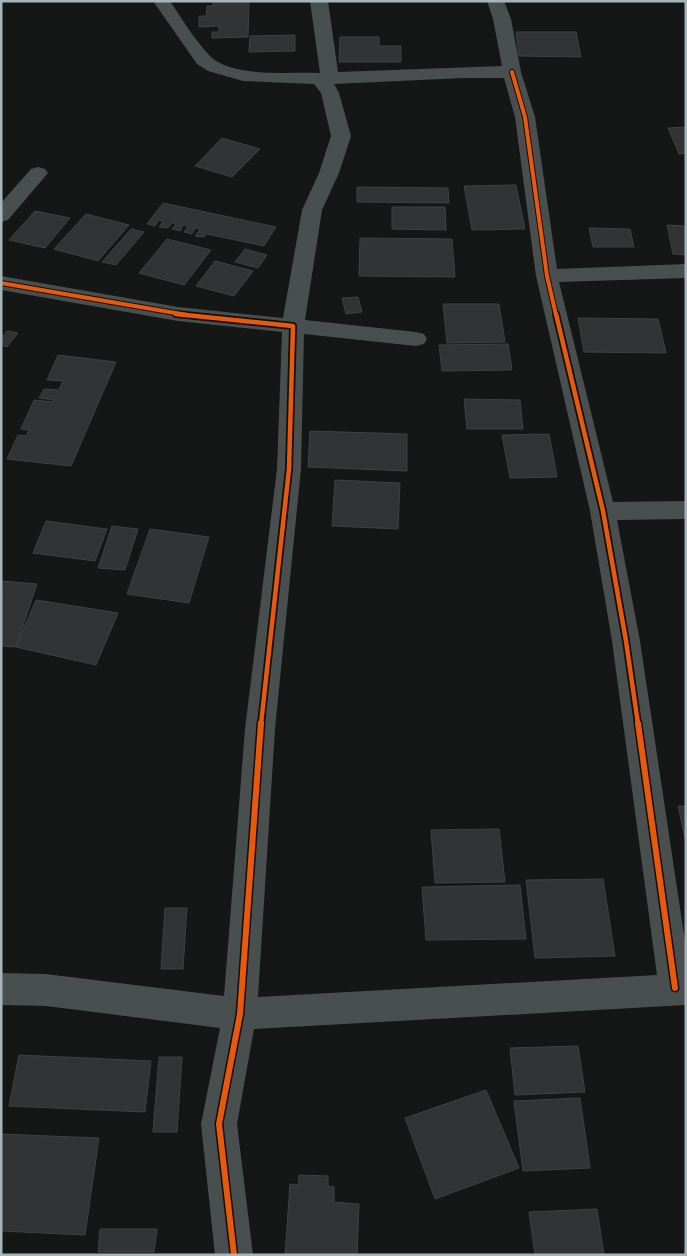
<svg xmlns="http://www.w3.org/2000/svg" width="687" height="1256" font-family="Karla,sans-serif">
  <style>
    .building { fill: #313334; stroke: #3e4242 }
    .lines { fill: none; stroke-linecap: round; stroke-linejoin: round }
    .minor { fill: #494e4f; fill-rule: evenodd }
    .cycleway-far2-casing { stroke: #0f1111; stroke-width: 6 }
    .cycleway-far1-casing { stroke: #0f1111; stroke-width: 8 }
    .cycleway-casing { stroke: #0f1111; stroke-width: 9 }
    .cycleway-far2 { stroke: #e8590c; stroke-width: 4 }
    .cycleway-far1 { stroke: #e8590c; stroke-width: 4.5 }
    .cycleway { stroke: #e8590c; stroke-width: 6 }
  </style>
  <rect width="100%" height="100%" fill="#151616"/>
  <g class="building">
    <path d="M213 1H249L248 37 212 38V32H219V26L199 27V16H206L207 6H213Z"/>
    <path d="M516 32H576L581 57 519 56Z"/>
    <path d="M295 35V51L249 52 250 36Z"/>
    <path d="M340 37H379V46H401V62H339Z"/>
    <path d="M686 127V153L679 154 668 128Z"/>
    <path d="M222 138 260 149 232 177 195 166Z"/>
    <path d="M516 185 525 229 472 230 464 186Z"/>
    <path d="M357 187 448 188 449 203 357 202Z"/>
    <path d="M163 203 276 227 264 246 207 234 204 237 195 236 200 229 195 228 192 234 184 232 188 226 183 225 180 231 172 229 176 224 172 223 168 228 159 227 163 221 159 220 155 226 147 224Z"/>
    <path d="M392 207H445L446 230 392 229Z"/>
    <path d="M35 211 70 218 45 248 9 240Z"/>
    <path d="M86 214 129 225 98 261 54 249Z"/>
    <path d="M667 225 686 226V255L673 254Z"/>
    <path d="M589 228 630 229 634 247H593Z"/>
    <path d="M131 229 144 232 116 265 102 262Z"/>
    <path d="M360 238 452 239 455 277 359 276Z"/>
    <path d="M167 239 211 250 184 285 139 273Z"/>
    <path d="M245 249 267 255 258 268 235 262Z"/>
    <path d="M215 261 253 271 234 296 196 286Z"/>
    <path d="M358 297 362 312 346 314 342 298Z"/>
    <path d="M443 304H499L505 342 447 343Z"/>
    <path d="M578 318 658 319 666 353 584 352Z"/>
    <path d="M7 331 18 333 7 347 1 345V335H4Z"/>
    <path d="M508 344 512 370 442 371 439 345Z"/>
    <path d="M58 355 116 362 71 466 7 459 18 435 26 436 29 430 21 429 34 400 53 402 54 400 39 398 44 389 59 390 63 381 47 380Z"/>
    <path d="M464 399 520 400 523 429H467Z"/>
    <path d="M310 431 407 434V471L308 467Z"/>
    <path d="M549 434 557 477 510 478 502 435Z"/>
    <path d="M335 480 400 483 398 529 332 526Z"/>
    <path d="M46 521 107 529 95 561 33 553Z"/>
    <path d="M112 526 138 529 125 570 98 568Z"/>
    <path d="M150 529 209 537 189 603 127 594Z"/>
    <path d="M2 581 37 584 16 647 1 646Z"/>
    <path d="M36 600 118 613 96 665 16 647Z"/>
    <path d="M678 806H686V843Z"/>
    <path d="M499 829 505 882 435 883 431 830Z"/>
    <path d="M603 879 615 956 535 958 526 880Z"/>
    <path d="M520 885 526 939 426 940 422 887Z"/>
    <path d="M165 908H187L183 969H161Z"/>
    <path d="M578 1046 585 1092 515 1095 510 1048Z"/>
    <path d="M19 1055 151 1061 145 1112 9 1106Z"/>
    <path d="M159 1057H182L177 1132H153Z"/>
    <path d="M486 1090 519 1168 435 1199 405 1118Z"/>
    <path d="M580 1098 590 1168 523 1171 514 1101Z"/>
    <path d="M1 1134 99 1138 85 1235 1 1231Z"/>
    <path d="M299 1175 328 1176V1186L334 1187V1202L359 1204 357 1255H285L290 1184 298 1185Z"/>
    <path d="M597 1209 604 1255H535L529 1212Z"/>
    <path d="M100 1229H157L154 1252H98Z"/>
  </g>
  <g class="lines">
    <g class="minor">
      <path d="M153 1H170C182 19 194 39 209 55 230 78 289 72 318 73H320L310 1H328L338 72 502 66 493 19 487 1H504L511 19 521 72 535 117 557 269 686 264V278L559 282 613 502 686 501V519L617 520 640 641 686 948V1005L254 1029 237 1124 253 1255H215L201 1124 220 1028 46 1006 1 1005V973L46 974 224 996 245 729 277 469 282 332 178 321 1 290V276L178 307 283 318 302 210 319 173 331 136 321 93 314 84 243 81 208 71 197 64ZM464 78H504L515 117 536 276 590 511 612 641 657 975 258 997 275 729 301 469 304 334 416 346 424 344 427 339 424 334 416 332 305 320 322 210 339 173 351 136 339 93 334 84Z"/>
      <path d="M38 167 45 169 48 173 8 220 1 222V203L31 169Z"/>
    </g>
    <g class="cycleway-far2-casing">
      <g id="cycleway-far2">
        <path d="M512 72 525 117 547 276 556 315"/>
        <path d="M1 283 187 315"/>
      </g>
    </g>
    <g class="cycleway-far1-casing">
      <g id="cycleway-far1">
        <path d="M176 314 293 326 289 469 261 724"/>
        <path d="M556 314 603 511 626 641 638 724"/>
      </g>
    </g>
    <g class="cycleway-casing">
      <g id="cycleway">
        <path d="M638 723 675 988"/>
        <path d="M234 1255 219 1124 240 1014 261 723"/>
      </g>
    </g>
    <use href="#cycleway-far2" class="cycleway-far2"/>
    <use href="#cycleway-far1" class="cycleway-far1"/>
    <use href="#cycleway" class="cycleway"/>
  </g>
  <rect width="687" height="1256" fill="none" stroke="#a6b5b7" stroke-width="5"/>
</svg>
